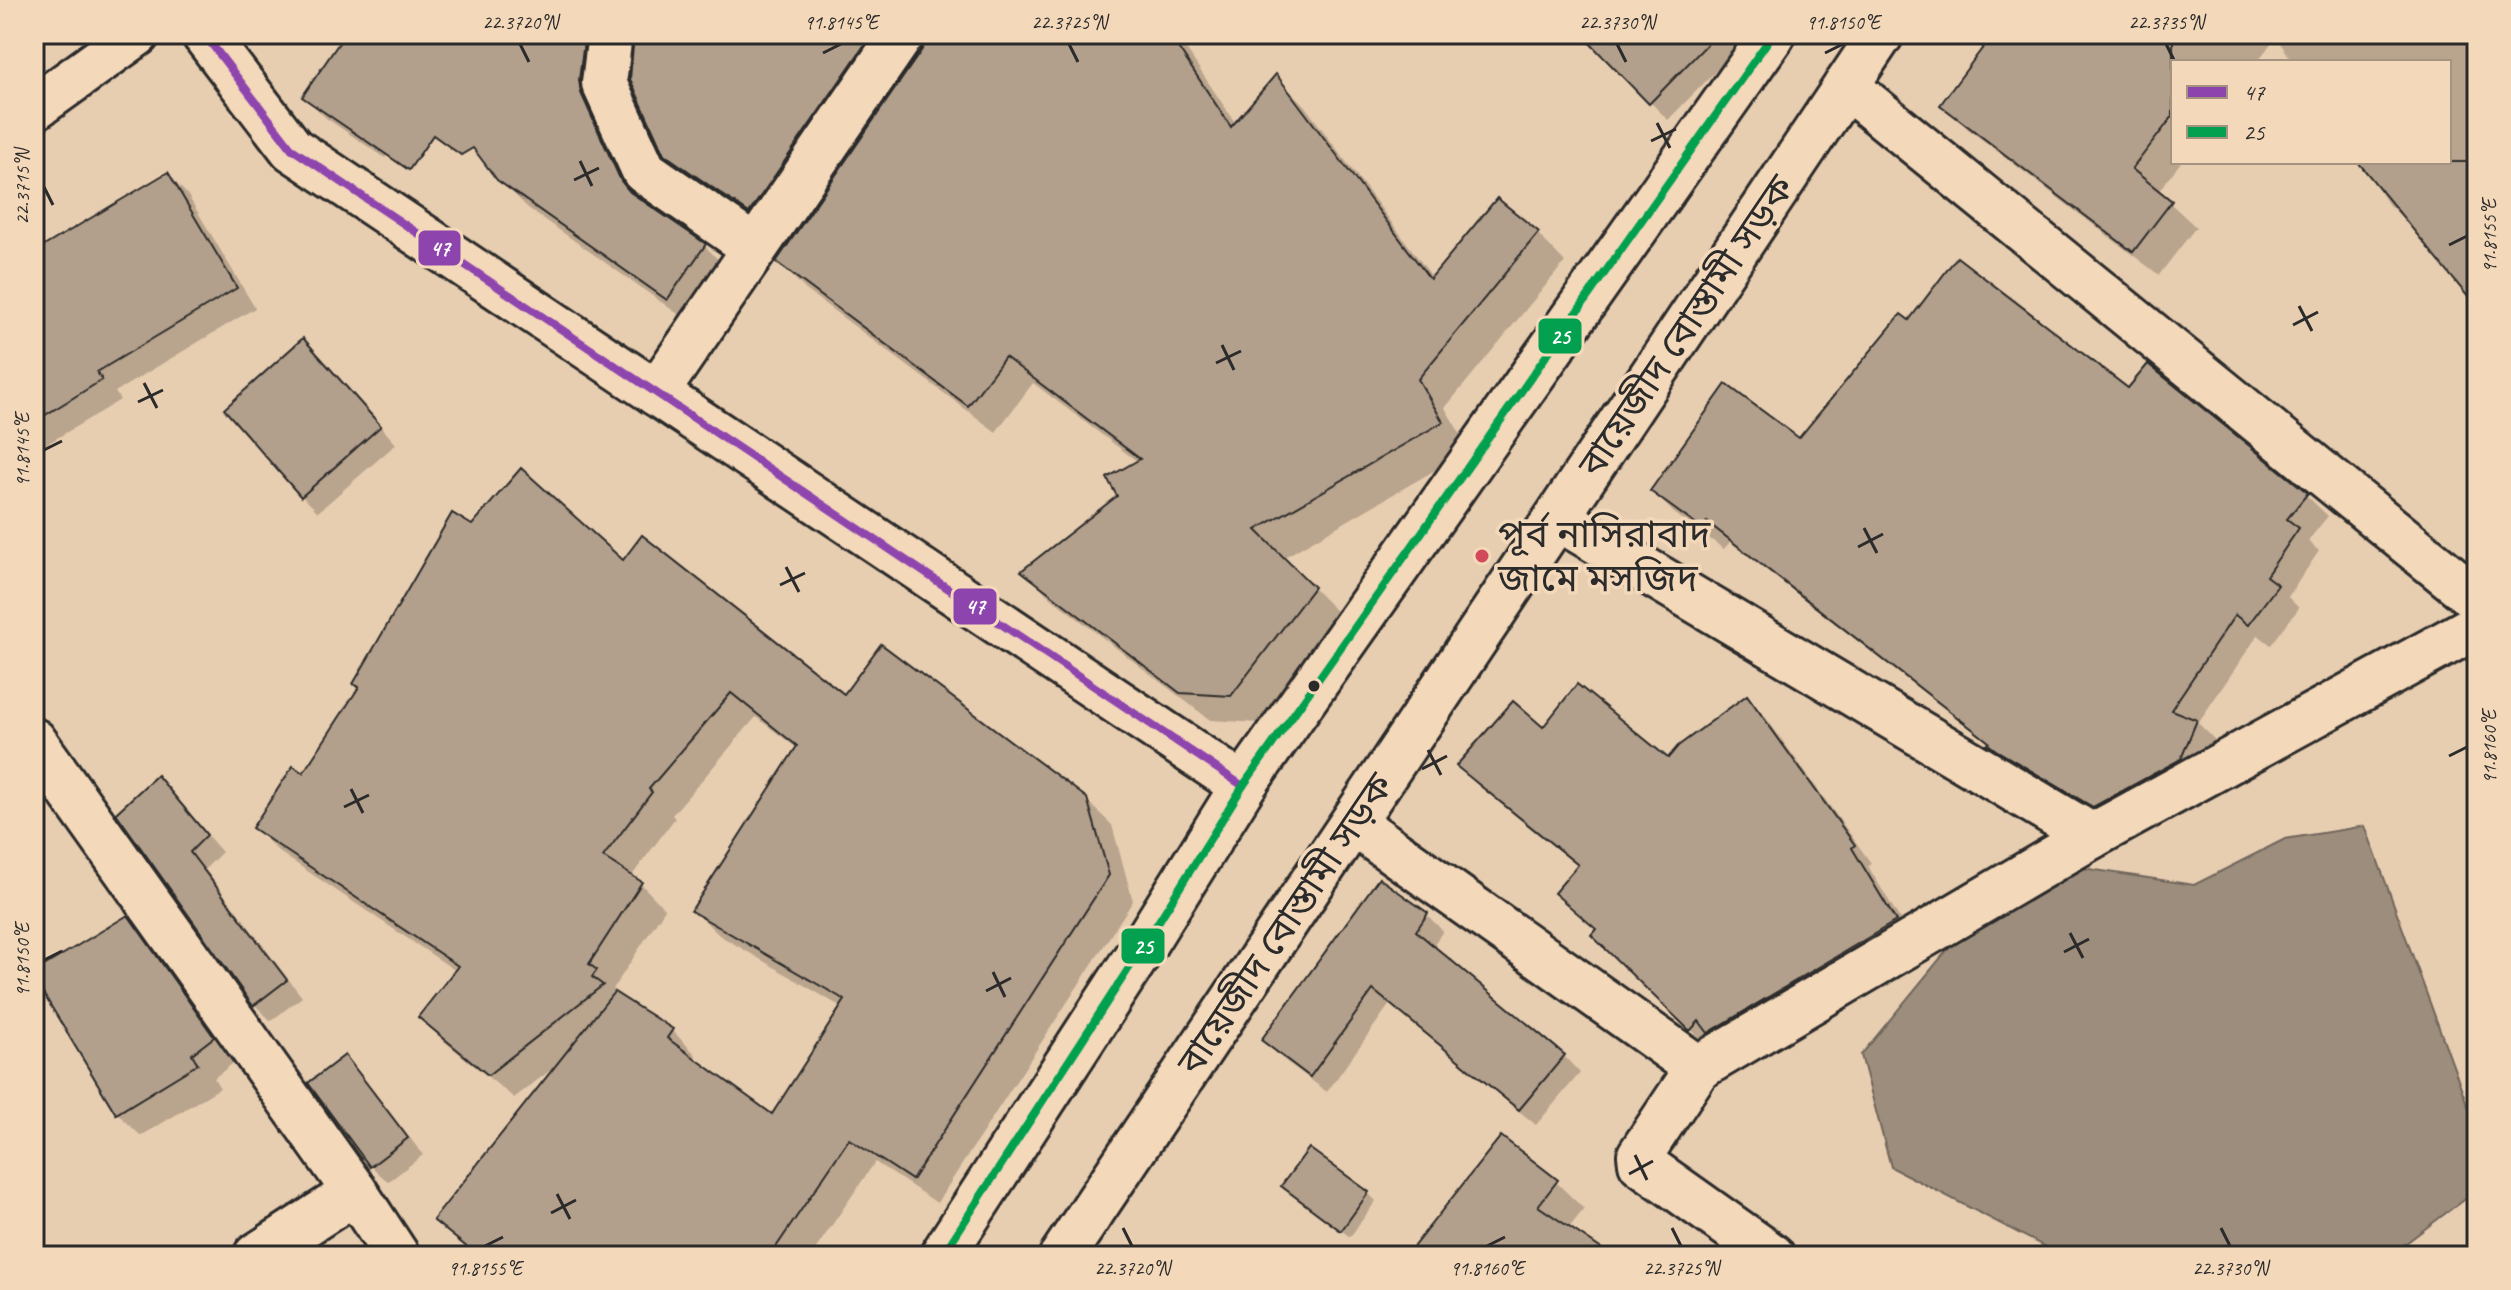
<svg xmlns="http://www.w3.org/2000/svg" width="2511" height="1290" font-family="Caveat,'Noto Sans Bengali',sans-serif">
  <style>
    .water { fill: #9d8d7c; stroke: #6f665c; stroke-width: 2 }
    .shadow { fill: #0003; fill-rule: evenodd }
    .building { fill: #b3a08c; stroke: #2b2b2b; stroke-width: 2 }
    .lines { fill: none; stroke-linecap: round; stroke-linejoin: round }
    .minor-casing { stroke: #2b2b2b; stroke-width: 50 }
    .tertiary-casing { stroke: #2b2b2b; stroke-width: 50 }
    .secondary-casing { stroke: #2b2b2b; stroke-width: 50 }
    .primary-casing { stroke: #2b2b2b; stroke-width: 50 }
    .minor { stroke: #f4d8ba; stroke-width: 44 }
    .tertiary { stroke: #f4d8ba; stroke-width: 44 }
    .secondary { stroke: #f4d8ba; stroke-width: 44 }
    .primary { stroke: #f4d8ba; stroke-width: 44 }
    .bus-1-casing { stroke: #f4d8ba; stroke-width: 14 }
    .bus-2-casing { stroke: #f4d8ba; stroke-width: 14 }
    .bus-1 { stroke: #8e44ad; stroke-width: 8 }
    .bus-2 { stroke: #02a04f; stroke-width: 8 }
    .ticks { fill: none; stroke: #2b2b2b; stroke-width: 3 }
    .poi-dot { fill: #d1495b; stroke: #f4d8ba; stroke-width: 3 }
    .bus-dot { fill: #2b2b2b; stroke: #f4d8ba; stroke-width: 3 }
    .labels { text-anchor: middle; stroke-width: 7; stroke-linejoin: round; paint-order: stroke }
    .street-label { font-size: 38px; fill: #2b2b2b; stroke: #f4d8ba }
    .poi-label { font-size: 38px; fill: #2b2b2b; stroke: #f4d8ba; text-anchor: start }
    .line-badge { stroke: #f4d8ba; stroke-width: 3 }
    .badge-label { font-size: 22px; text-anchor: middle; font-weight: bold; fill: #fff }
    .neatline { fill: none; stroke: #2b2b2b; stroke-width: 3 }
    .ticks-label { font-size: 20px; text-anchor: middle; fill: #2b2b2b }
  </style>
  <rect width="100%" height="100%" fill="#e8ceb1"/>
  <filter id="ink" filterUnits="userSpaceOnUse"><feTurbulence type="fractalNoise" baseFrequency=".0125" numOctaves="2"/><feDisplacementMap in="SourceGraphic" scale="16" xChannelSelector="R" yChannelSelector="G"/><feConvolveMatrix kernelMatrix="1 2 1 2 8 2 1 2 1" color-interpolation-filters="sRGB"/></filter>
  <g filter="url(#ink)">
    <path class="water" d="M2365 826 2477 1131 2471 1194 2389 1256H2063L1891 1167 1861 1055 1975 916 2063 865 2194 885 2285 839Z"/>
    <g class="shadow">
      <path d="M347 34H462L385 158 326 118 305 97Z"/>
      <path d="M528 34H1176L1236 124 1276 77 1304 105 1433 278 1497 200 1538 234 1565 262 1445 408 1470 450 1283 558 1341 616 1259 723 1210 720 1051 598 1024 571 1119 496 1138 462 1033 383 996 432 806 290 778 262 924 49 929 37 920 38 777 240 694 182 666 153 637 37 628 38 608 122 646 205 705 246 732 274 695 326 528 208 499 179Z"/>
      <path d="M1588 34H1752L1668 120 1607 58Z"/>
      <path d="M1996 34H2477V305L2413 228 2388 204 2362 162H2449V62H2293L2276 37 2257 62H2173V162H2181L2158 192 2196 227 2159 275 1968 129 1943 104Z"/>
      <path d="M168 175 187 194 255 308 115 392 120 400 34 452V258Z"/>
      <path d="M1909 323 2129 391 2306 495 2328 516 2308 541 2319 551 2288 597 2299 608 2271 645 2258 635 2198 723 2218 743 2115 828 2012 765 2000 752 1730 542 1724 549 1674 513 1652 491 1799 440Z"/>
      <path d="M320 357 396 444 318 512 302 496Z"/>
      <path d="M472 527 624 563 844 697 1086 800 1112 825 1133 901 937 1203 875 1162 811 1256H475L436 1219 556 1066 514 1098 445 1042 420 1017 456 971 279 852 255 828 304 776 360 688 356 684ZM756 717 798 749 694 910 719 935 843 1008 773 1116 693 1060 696 1055 672 1030 613 989 665 909 641 884 631 877 675 818 672 815Z"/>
      <path d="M1747 698 1764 715 1871 863 1868 866 1912 939 1709 1047 1593 935 1597 930 1557 893 1579 867 1476 784 1459 766 1544 730 1668 761Z"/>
      <path d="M157 778 222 852 205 869 302 997 271 1021 255 1005 118 813Z"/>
      <path d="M34 817 41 828 34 833Z"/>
      <path d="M1380 881 1427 915 1443 931 1432 947 1564 1056 1580 1073 1536 1125 1390 1004 1327 1092 1280 1057 1264 1040Z"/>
      <path d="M127 918 151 942 236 1061 214 1078 220 1088 141 1136 117 1113Z"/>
      <path d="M345 1058 361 1074 423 1155 388 1182 371 1166Z"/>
      <path d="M1556 1182 1584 1209 1568 1229 1608 1256H1435Z"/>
      <path d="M1292 1193H1368L1376 1201 1350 1237Z"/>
    </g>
    <g class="building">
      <path d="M345 34H585L579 80 581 93 621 181 630 192 706 244 667 300 497 180 473 148 461 155 433 135 409 170 302 97Z"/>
      <path d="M634 34H872L749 213 664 154 630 79Z"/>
      <path d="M927 34H1169L1231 127 1276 74 1430 279 1497 198 1539 232 1418 379 1443 422 1256 530 1314 587 1231 696 1180 693 1021 571 1117 496 1107 478 1140 459 1005 357 968 406 776 262 923 48Z"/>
      <path d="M1581 34H1717L1649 104Z"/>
      <path d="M1993 34H2173V116L2132 169 2172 201 2133 252 1940 105Z"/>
      <path d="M2358 162H2477V308Z"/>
      <path d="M168 172 237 288 97 372 102 380 34 422V252Z"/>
      <path d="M1957 257 2128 388 2148 364 2308 493 2287 519 2299 528 2266 576 2278 585 2248 625 2235 615 2171 710 2197 720 2181 759 2093 807 1996 750 1988 744 1989 742 1707 522 1702 529 1650 491 1726 384 1799 438 1901 314 1909 320Z"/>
      <path d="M303 338 381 426 301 497 224 409Z"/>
      <path d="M521 468 623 560 642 535 844 694 881 644 1087 798 1109 875 912 1180 849 1139 770 1256H478L433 1220 614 992 673 1029 667 1038 772 1114 845 1000 691 911 797 746 731 693 649 789 652 792 603 857 642 882 589 964 597 970 592 977 603 985 488 1075 418 1017 458 966 252 828 293 766 303 773 359 687 353 684 452 513 472 525Z"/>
      <path d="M1577 684 1668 758 1678 746 1747 695 1855 845 1852 848 1896 921 1708 1033 1699 1021 1690 1031 1591 935 1596 929 1554 893 1578 865 1456 766 1513 701 1543 727Z"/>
      <path d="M157 775 207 835 190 852 287 980 253 1006 116 813Z"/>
      <path d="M1379 878 1428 913 1416 931 1565 1055 1519 1110 1373 990 1310 1077 1261 1040Z"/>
      <path d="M128 915 214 1037 192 1054 198 1064 116 1114 34 978V972Z"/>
      <path d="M345 1055 408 1138 370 1167 308 1083Z"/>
      <path d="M1501 1136 1558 1180 1538 1206 1612 1256H1406Z"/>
      <path d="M1309 1148 1369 1192 1341 1231 1281 1186Z"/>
    </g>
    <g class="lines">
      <g class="minor-casing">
        <g id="minor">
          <path d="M610 34 604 83 644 171 755 248"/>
          <path d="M1846 86 2477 599"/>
          <path d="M656 393 902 34"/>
          <path d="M1558 518 2092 836"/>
          <path d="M34 741 355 1192"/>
          <path d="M1353 823 1698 1068 1640 1155 1641 1163 1772 1256"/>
          <path d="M1698 1068 2092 836 2477 626"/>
          <path d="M256 1256 355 1192 397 1256"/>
        </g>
      </g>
      <g class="tertiary-casing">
        <path id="tertiary" d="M204 34 292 149 1243 786"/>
      </g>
      <g class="secondary-casing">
        <path id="secondary" d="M34 108 137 34"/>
      </g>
      <g class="primary-casing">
        <g id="primary">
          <path d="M942 1256 1142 948 1243 786 1773 34"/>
          <path d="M1062 1256 1881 34"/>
        </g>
      </g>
      <use href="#minor" class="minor"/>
      <use href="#tertiary" class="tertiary"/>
      <use href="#secondary" class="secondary"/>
      <use href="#primary" class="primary"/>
      <g class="bus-1-casing">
        <path id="bus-1" d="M204 34 292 149 1243 786"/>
      </g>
      <g class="bus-2-casing">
        <path id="bus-2" d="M942 1256 1142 948 1243 786 1773 34"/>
      </g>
      <use href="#bus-1" class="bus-1"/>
      <use href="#bus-2" class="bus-2"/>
    </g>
  </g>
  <path class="ticks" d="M520 44 529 62M1069 44 1078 62M1617 44 1626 62M2166 44 2175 62M823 53 841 44M1825 53 1843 44M1657 123 1670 148M1651 141 1676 129M580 161 592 186M574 180 599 168M44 187 53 205M2449 245 2467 236M2299 306 2312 331M2293 325 2318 312M1222 345 1234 370M1216 363 1241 351M144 383 157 408M138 402 163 390M44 450 62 441M1864 528 1877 553M1858 547 1883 534M786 567 799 592M780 585 805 573M1428 750 1441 775M2449 756 2467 747M1422 769 1447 756M351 789 363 813M344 807 369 795M2070 933 2083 958M2064 952 2089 939M44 960 62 951M993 972 1005 997M986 991 1011 978M1635 1155 1647 1180M1629 1174 1653 1161M557 1194 570 1219M551 1213 576 1200M1123 1228 1132 1246M1672 1228 1681 1246M2221 1228 2230 1246M485 1246 503 1237M1487 1246 1505 1237"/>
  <circle class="poi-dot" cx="1482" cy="556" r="8"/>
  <circle class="bus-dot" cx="1314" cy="686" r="7"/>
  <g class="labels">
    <g class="street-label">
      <text transform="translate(1686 326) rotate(-56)" y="13">বায়েজীদ বোস্তামী সড়ক</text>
      <text transform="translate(1285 924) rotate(-56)" y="13">বায়েজীদ বোস্তামী সড়ক</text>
    </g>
    <g class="poi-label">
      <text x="1498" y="547">পূর্ব নাসিরাবাদ<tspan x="1498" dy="44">জামে মসজিদ</tspan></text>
    </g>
  </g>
  <g class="line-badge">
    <rect x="417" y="229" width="45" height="38" rx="8" fill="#8e44ad"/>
    <rect x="1537" y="317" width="46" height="38" rx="8" fill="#02a04f"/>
    <rect x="952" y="587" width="46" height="39" rx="8" fill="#8e44ad"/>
    <rect x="1120" y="927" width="46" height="38" rx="8" fill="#02a04f"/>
  </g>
  <g class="badge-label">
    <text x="440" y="256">47</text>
    <text x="1560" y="344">25</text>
    <text x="975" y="614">47</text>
    <text x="1143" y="954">25</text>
  </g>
  <rect width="2511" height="1290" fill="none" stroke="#f4d8ba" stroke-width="88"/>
  <rect x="2171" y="60" width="280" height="104" fill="#f4d8ba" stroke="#a49381" stroke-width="2"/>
  <rect x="2187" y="86" width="40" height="12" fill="#8e44ad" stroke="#a49381" stroke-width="2"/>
  <text x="2243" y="100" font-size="24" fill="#2b2b2b">47</text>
  <rect x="2187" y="126" width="40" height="12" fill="#02a04f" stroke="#a49381" stroke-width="2"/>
  <text x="2243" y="140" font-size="24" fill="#2b2b2b">25</text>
  <rect x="44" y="44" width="2423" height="1202" class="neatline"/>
  <g class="ticks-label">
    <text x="520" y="29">22.3720°N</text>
    <text x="841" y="29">91.8145°E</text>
    <text x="1069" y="29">22.3725°N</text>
    <text x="1617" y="29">22.3730°N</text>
    <text x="1843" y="29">91.8150°E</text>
    <text x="2166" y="29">22.3735°N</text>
    <text transform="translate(22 187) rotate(-90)" y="7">22.3715°N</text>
    <text transform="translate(2489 236) rotate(-90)" y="7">91.8155°E</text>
    <text transform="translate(22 450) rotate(-90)" y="7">91.8145°E</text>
    <text transform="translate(2489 747) rotate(-90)" y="7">91.8160°E</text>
    <text transform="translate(22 960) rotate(-90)" y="7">91.8150°E</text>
    <text x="485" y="1275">91.8155°E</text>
    <text x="1132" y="1275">22.3720°N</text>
    <text x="1487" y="1275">91.8160°E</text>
    <text x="1681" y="1275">22.3725°N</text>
    <text x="2230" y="1275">22.3730°N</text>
  </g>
</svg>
